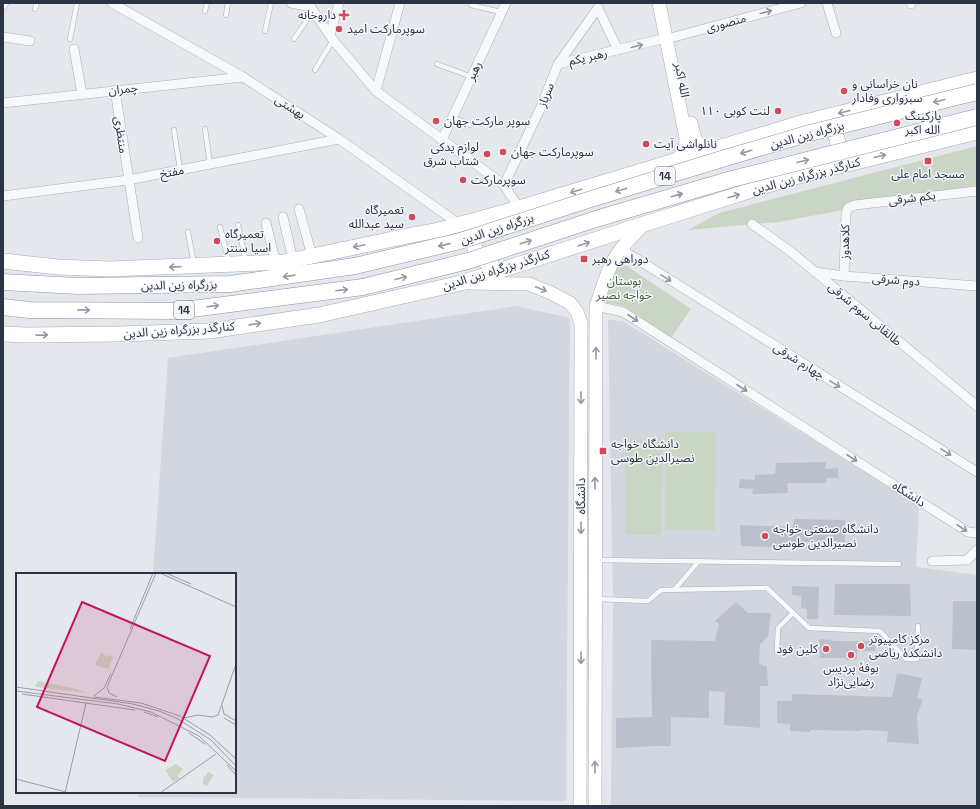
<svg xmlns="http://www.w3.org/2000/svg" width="980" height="809" font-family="'Space Grotesk','Noto Sans Arabic',sans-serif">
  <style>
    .built { fill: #d2d6de }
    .green { fill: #c9d6c5 }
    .building { fill: #bbc0ca }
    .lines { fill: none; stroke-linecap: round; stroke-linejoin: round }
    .service-casing { stroke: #a9aeb7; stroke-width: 5.5 }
    .minor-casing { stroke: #a9aeb7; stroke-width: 10 }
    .secondary-casing { stroke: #a9aeb7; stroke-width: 14 }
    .primary-casing { stroke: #a3abb8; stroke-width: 16 }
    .trunk-casing { stroke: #8b94a3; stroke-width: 17 }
    .service { stroke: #f7f8fa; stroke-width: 4.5 }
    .minor { stroke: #f7f8fa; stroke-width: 9 }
    .secondary { stroke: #fff; stroke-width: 13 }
    .primary { stroke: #fff; stroke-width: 15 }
    .trunk { stroke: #fff; stroke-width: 16 }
    .trunk-bridge-casing { stroke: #8b94a3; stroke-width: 17; stroke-linecap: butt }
    .trunk-bridge { stroke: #fff; stroke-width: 16 }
    .oneway { stroke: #9196a0 }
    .oneway2 { stroke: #959aa2 }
    .poi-dot { fill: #d1495b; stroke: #f4f6f9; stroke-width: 1.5 }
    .labels { text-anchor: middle; stroke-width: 3; stroke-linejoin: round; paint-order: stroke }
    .shield { fill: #f4f6f9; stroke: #676e7b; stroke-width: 1 }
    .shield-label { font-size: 11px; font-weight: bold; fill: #2b3445 }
    .poi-label { font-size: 12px; fill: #2b3445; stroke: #f4f6f9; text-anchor: start }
    .street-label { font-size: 12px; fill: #2b3445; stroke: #f4f6f9 }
    .park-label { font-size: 12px; fill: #3f6138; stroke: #f4f6f9 }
    .inset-road { fill: none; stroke: #9a9fa9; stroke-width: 1 }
    .view { fill: #c2185b; fill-opacity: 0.15; stroke: #c2185b; stroke-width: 2 }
    .inset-edge { fill: none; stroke: #2b3445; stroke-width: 2 }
  </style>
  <rect width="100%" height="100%" fill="#e4e7ec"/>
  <g class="built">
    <path d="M516 306 570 318 566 801 138 797V792H235V574H153L168 358Z"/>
    <path d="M608 320 623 321 919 506 916 567 977 575V806H611L613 599Z"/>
  </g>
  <g class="green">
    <path d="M977 146V185L779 222 688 230 719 213Z"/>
    <path d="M619 261 691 309 671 338 624 306 601 302Z"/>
    <path d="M716 432 715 530H665V432Z"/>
    <path d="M663 439 661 535H625V440Z"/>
  </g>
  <g class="building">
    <path d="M826 462 825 469 838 468V478H826V483H787L788 493 752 494 753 489 739 488 740 479 755 480V475L775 474 776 463Z"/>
    <path d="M794 519 845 520V542H801V548L741 546 740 525 793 527Z"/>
    <path d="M835 584H910L911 616 834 615Z"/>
    <path d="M792 586 819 587 818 619H807V609L801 608V596L792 595Z"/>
    <path d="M953 601H977V650L952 649Z"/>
    <path d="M736 602 748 613H771L768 637 760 644 759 663 767 667 768 686H760V728L724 725 725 692 709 691V718L671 717V746H652L616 748V718L652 717 651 640 715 641 719 624 715 621Z"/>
    <path d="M819 639 833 640V641H875V651H857V659L846 660V658H820Z"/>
    <path d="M897 673 922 678 917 698 923 699 917 716 919 744 887 742 888 731 861 730V731L810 730V732L790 731V724L777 723V701H792V694L892 697Z"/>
  </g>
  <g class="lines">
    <g class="service-casing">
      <g id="service">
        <path d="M471 5 501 12"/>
        <path d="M35 9 37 3"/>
        <path d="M205 11 207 3"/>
        <path d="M226 15 228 3"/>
        <path d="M265 31 271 3"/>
        <path d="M70 39 77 3"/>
        <path d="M294 39 313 11"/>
        <path d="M437 64 472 77"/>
        <path d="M315 70 333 40"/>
        <path d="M453 117 470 125"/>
        <path d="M205 129 210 164"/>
        <path d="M174 130 180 170"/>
        <path d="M238 225 246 262"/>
        <path d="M220 227 229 263"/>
        <path d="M188 232 194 264"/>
        <path d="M597 560 899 564"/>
        <path d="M674 590 699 561"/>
        <path d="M597 599 648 601 661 590 767 588 809 628 880 631 906 659H917L918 626"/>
        <path d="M777 651 778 628 793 613"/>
      </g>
    </g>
    <g class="minor-casing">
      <g id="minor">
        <path d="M112 3 243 77 339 139 459 224"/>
        <path d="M291 3 311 7"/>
        <path d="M308 3 333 40 376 91 504 185 519 208"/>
        <path d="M827 3 836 33"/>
        <path d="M911 3V4"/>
        <path d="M3 5 4 3"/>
        <path d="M330 35 339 3"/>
        <path d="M3 37 30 41"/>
        <path d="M674 37 801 3"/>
        <path d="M74 49 82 94"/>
        <path d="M558 64 666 38"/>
        <path d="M115 90 138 238"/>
        <path d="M376 91 400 3"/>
        <path d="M3 103 243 77"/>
        <path d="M442 140 506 3"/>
        <path d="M504 185 541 107 558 64 598 8 618 50"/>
        <path d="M3 196 128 180 339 139"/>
        <path d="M299 209 312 256"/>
        <path d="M283 217 293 260"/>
        <path d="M266 223 276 263"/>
        <path d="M752 224 790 251 977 406"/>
        <path d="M621 249 977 472"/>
        <path d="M815 272 844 276 977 286"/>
        <path d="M844 276 846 213 848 208 855 205 977 191"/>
        <path d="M596 306 623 312 968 532 977 533"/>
        <path d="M932 561 967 560 977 550"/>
      </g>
    </g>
    <g class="secondary-casing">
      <g id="secondary">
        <path d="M659 3 686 138C686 149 683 153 676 161"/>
        <path d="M691 123C695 140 694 141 708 151"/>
        <path d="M471 283 529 284 551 293 570 303 577 312 581 323 580 806"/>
        <path d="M595 806 596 306C603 287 608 265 621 249 628 240 637 232 644 224"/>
      </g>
    </g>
    <g class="primary-casing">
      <g id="primary">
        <path d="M819 124C838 129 844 146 831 161"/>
        <path d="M480 227C470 236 473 254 485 261 487 262 489 262 491 262"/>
        <path d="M3 261 58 267 110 269 284 262 412 235 439 230 519 208 801 123 977 79"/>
        <path d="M3 334 26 335 118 334 209 331 319 315 461 283 520 264 644 224 787 179 977 132"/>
      </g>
    </g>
    <g class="trunk-casing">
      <g id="trunk">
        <path d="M3 282 78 286 230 284 355 266"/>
        <path d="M3 307 29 310 176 311 363 287"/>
      </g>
    </g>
    <use href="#service" class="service"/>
    <use href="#minor" class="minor"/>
    <use href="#secondary" class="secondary"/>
    <use href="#primary" class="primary"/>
    <use href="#trunk" class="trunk"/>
    <g class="trunk-bridge-casing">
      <g id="trunk-bridge">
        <path d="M355 266 460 241 591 199 725 158 810 133 977 92"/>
        <path d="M363 287 468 261 596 219 732 179 977 117"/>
      </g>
    </g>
    <use href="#trunk-bridge" class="trunk-bridge"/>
  </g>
  <defs><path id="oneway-shaft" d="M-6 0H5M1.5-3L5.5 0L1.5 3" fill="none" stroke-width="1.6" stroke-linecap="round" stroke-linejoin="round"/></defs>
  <g class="oneway">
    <use href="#oneway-shaft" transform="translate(766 12) rotate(-15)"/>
    <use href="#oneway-shaft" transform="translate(637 46) rotate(-14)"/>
    <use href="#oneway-shaft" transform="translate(666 278) rotate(32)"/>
    <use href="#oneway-shaft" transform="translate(633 318) rotate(33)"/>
    <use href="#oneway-shaft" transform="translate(835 384) rotate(32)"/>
    <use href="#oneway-shaft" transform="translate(742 388) rotate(33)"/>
    <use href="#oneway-shaft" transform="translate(946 452) rotate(32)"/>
    <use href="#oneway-shaft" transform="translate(852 458) rotate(33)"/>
    <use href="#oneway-shaft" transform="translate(962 528) rotate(33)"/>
  </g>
  <g class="oneway2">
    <use href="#oneway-shaft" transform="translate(939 101) rotate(166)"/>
    <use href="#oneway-shaft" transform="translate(844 112) rotate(166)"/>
    <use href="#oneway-shaft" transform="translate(746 152) rotate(164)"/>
    <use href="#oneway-shaft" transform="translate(880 156) rotate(-14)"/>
    <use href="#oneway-shaft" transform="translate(803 161) rotate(-14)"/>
    <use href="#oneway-shaft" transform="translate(621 190) rotate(163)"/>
    <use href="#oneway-shaft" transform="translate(576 191) rotate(163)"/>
    <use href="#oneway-shaft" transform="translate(677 195) rotate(-16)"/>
    <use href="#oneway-shaft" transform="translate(734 196) rotate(-17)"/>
    <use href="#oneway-shaft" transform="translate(526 242) rotate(-18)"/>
    <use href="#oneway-shaft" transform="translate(584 244) rotate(-18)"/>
    <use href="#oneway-shaft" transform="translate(444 245) rotate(167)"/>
    <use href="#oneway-shaft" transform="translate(359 246) rotate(168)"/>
    <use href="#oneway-shaft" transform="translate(175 267) rotate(178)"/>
    <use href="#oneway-shaft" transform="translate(289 276) rotate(172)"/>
    <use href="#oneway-shaft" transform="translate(401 278) rotate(-14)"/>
    <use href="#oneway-shaft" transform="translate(541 289) rotate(21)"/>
    <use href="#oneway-shaft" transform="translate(342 290) rotate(-7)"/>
    <use href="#oneway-shaft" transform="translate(213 306) rotate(-7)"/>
    <use href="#oneway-shaft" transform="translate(84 310) rotate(1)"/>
    <use href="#oneway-shaft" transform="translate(255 324) rotate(-8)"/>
    <use href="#oneway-shaft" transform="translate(42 335) rotate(-1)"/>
    <use href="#oneway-shaft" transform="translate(596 353) rotate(-90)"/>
    <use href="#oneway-shaft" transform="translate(581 398) rotate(90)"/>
    <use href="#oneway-shaft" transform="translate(595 483) rotate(-90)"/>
    <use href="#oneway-shaft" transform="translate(581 528) rotate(90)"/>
    <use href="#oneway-shaft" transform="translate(581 658) rotate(90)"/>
    <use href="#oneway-shaft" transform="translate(595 767) rotate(-90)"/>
  </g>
  <g class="poi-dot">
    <path d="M342 9h4v4h4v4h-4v4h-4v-4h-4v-4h4z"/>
    <circle cx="339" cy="29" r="4"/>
    <circle cx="844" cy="91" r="4"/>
    <circle cx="778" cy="111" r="4"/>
    <circle cx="436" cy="121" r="4"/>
    <circle cx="897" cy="123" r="4"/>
    <circle cx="646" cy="144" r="4"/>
    <circle cx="503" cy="152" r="4"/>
    <circle cx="487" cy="154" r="4"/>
    <rect x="924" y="157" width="8" height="8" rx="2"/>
    <circle cx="463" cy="180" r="4"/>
    <circle cx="412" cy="217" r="4"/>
    <circle cx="217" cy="241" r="4"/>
    <rect x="580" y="255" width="8" height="8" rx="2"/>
    <rect x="599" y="447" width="8" height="8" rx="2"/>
    <circle cx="765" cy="536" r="4"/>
    <circle cx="861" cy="646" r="4"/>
    <circle cx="826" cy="649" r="4"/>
    <circle cx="851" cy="655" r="4"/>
  </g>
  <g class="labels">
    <g class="shield">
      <rect x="655" y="167" width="20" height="18" rx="3"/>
      <rect x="174" y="301" width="20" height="18" rx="3"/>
    </g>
    <g class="shield-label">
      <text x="665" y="180">14</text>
      <text x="184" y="314">14</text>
    </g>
    <g class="poi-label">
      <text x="336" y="19" text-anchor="end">داروخانه</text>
      <text x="347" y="33">سوپرمارکت امید</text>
      <text x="852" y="88">نان خراسانی و<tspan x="852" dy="14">سبزواری وفادار</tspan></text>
      <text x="770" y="115" text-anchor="end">لنت کوبی ۱۱۰</text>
      <text x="905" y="120">پارکینگ<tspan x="905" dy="14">الله اکبر</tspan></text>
      <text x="444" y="125">سوپر مارکت جهان</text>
      <text x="654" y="148">نانلواشی آیت</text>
      <text x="479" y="151" text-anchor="end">لوازم یدکی<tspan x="479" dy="14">شتاب شرق</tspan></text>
      <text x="511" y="156">سوپرمارکت جهان</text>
      <text x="928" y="178" text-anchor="middle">مسجد امام علی</text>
      <text x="471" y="184">سوپرمارکت</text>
      <text x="404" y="214" text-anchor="end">تعمیرگاه<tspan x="404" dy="14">سید عبدالله</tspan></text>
      <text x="225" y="238">تعمیرگاه<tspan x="225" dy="14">اسیا سنتر</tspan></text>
      <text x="592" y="263">دوراهی رهبر</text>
      <text x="611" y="448">دانشگاه خواجه<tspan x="611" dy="14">نصیرالدین طوسی</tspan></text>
      <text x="773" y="533">دانشگاه صنعتی خواجه<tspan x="773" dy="14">نصیرالدین طوسی</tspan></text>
      <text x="869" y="643">مرکز کامپیوتر<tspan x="869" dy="14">دانشکدهٔ ریاضی</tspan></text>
      <text x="818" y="653" text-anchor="end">کلین فود</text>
      <text x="851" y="672" text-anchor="middle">بوفهٔ پردیس<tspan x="851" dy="14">رضایی‌نژاد</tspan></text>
    </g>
    <g class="street-label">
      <text transform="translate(726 23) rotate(-15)" y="4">منصوری</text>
      <text transform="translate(588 57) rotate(-13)" y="4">رهبر یکم</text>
      <text transform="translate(474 71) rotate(-65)" y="4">رهبر</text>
      <text transform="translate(682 80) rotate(79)" y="4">الله اکبر</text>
      <text transform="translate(123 89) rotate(-6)" y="4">چمران</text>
      <text transform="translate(546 95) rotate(-68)" y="4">سرباز</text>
      <text transform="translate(290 107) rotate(33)" y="4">بهشتی</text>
      <text transform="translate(121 135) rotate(82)" y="4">منتظری</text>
      <text transform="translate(807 135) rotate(-15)" y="4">بزرگراه زین الدین</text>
      <text transform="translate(172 172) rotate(-11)" y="4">مفتخ</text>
      <text transform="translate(806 176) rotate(-15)" y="4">کنارگذر بزرگراه زین الدین</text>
      <text transform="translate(912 198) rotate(-7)" y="4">یکم شرقی</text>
      <text transform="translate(497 229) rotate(-18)" y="4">بزرگراه زین الدین</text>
      <text transform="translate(845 242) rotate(-89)" y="4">کلاهدوز</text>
      <text transform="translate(496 270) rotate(-17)" y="4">کنارگذر بزرگراه زین الدین</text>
      <text transform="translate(896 280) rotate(4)" y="4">دوم شرقی</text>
      <text transform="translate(179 285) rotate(-1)" y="4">بزرگراه زین الدین</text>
      <text transform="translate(865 314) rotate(40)" y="4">طالقانی سوم شرقی</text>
      <text transform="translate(179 330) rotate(-4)" y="4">کنارگذر بزرگراه زین الدین</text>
      <text transform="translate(799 361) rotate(32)" y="4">چهارم شرقی</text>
      <text transform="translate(909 494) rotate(33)" y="4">دانشگاه</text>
      <text transform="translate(581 496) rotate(-90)" y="4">دانشگاه</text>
    </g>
    <g class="park-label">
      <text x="624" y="285">بوستان<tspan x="624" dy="14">خواجه نصیر</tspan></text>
    </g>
  </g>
  <g transform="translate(16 573)">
    <rect width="220" height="220" fill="#e4e7ec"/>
    <path d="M85 80 91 84 92 82 97 84 92 96 79 92ZM22 108 60 116 72 120 21 114 19 113ZM160 191 167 196 161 203 164 205 157 209 149 197ZM192 199 198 202 191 213 187 211 188 203H190Z" fill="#c9d6c5"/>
    <path class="inset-road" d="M144 0 220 34M150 0 175 11M114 56 137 0M0 114 117 131 143 138 162 146 195 167 220 193M0 118 102 131 135 139 183 163 220 198M6 121 119 137M78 123 88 115 95 100M78 124 125 130 164 143 194 162 220 186M101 124 93 120 91 114 140 0M206 132 208 141 220 148M128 139 142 144M168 145 182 142 196 144 202 142 220 91M208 145 220 152M173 160 189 171M211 192 220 202M0 206 50 219M49 220 70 130M144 220 200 181"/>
    <path class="view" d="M66 29 194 83 149 188 21 134Z"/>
    <rect width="220" height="220" class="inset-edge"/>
  </g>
  <rect width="980" height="809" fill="none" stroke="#2b3445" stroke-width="8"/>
</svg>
